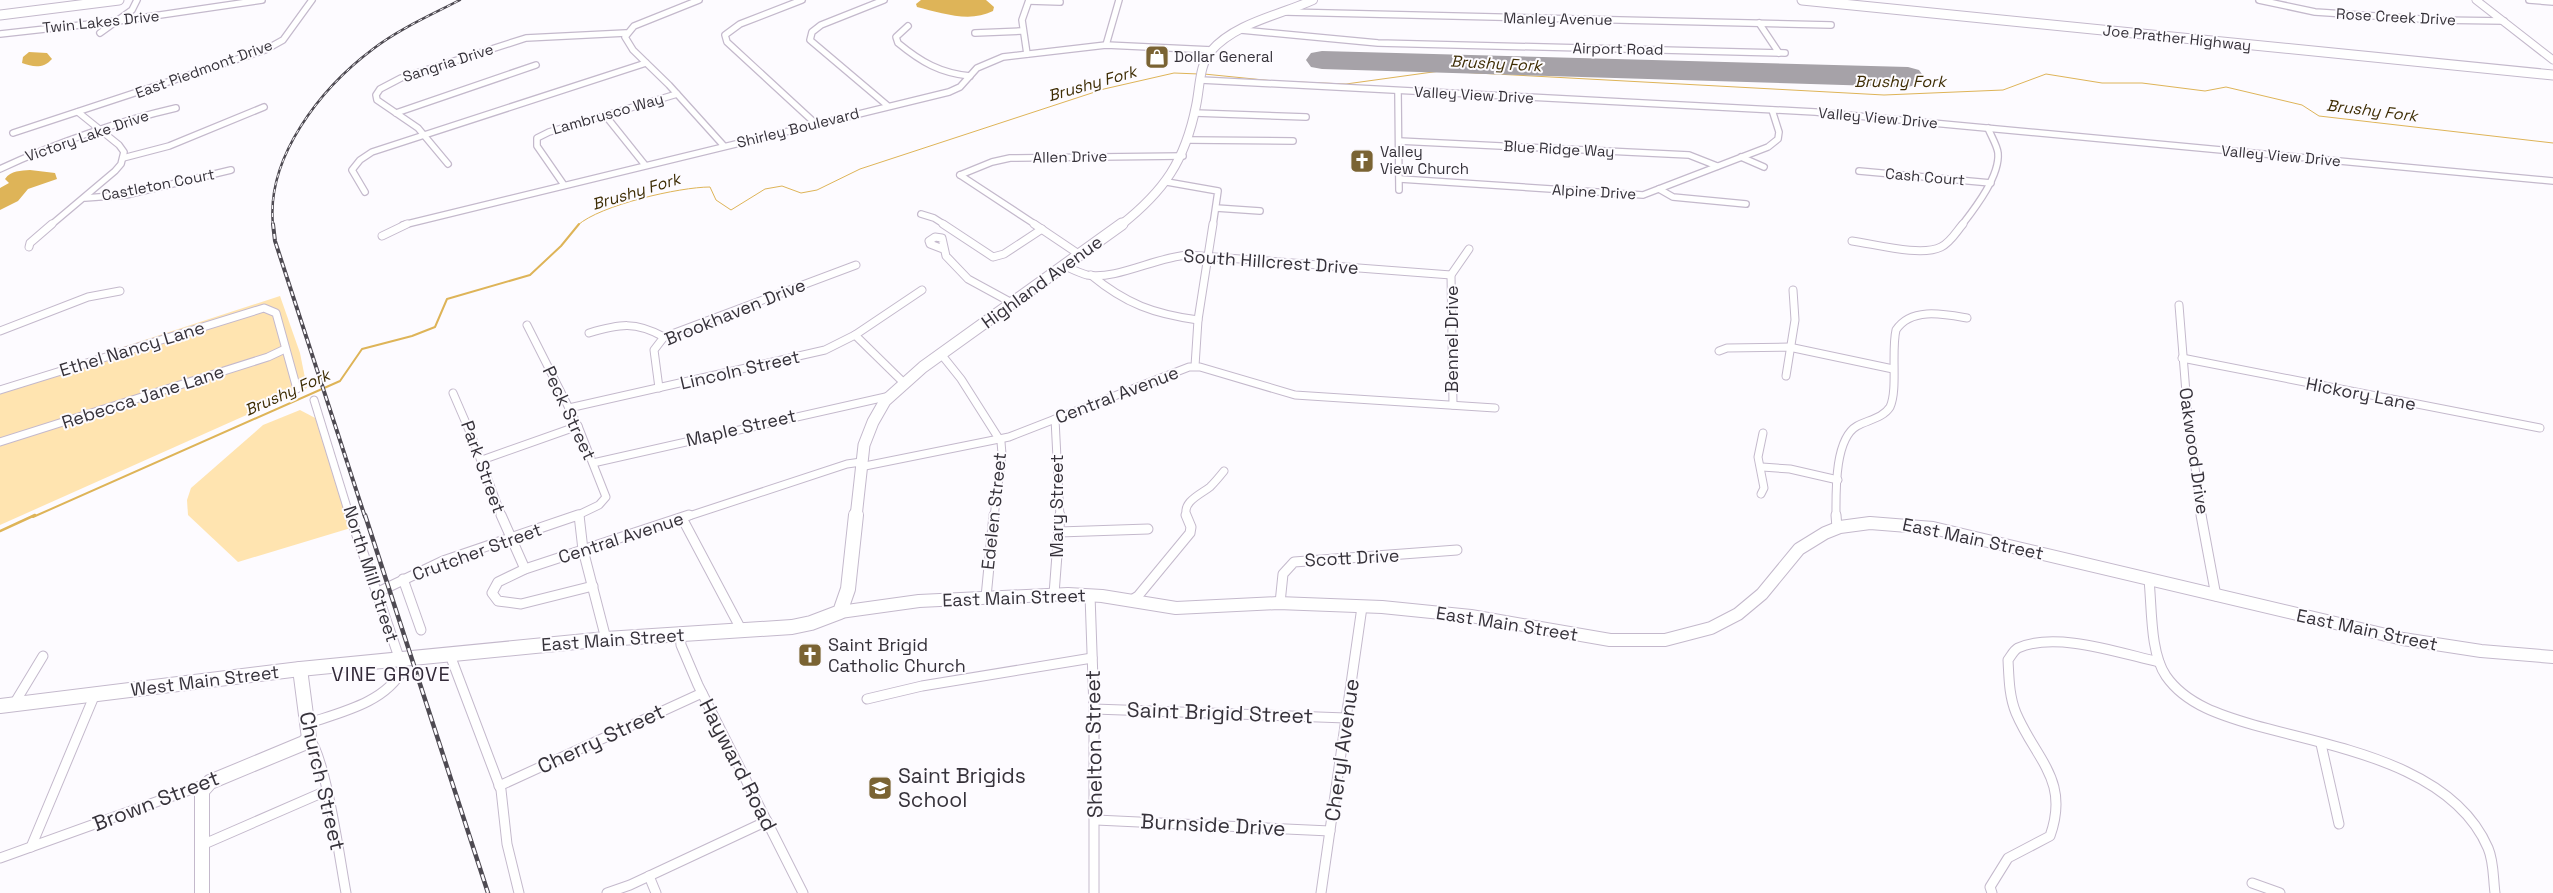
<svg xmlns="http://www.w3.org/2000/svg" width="2553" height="893" font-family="'Space Grotesk',sans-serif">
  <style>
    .green { fill: #ffe4b0 }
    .water { fill: #deb458 }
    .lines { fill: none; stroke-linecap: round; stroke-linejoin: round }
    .stream-far2 { stroke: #deb458; stroke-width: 1 }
    .stream-far1 { stroke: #deb458; stroke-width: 2 }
    .stream { stroke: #deb458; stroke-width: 2.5 }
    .runway { fill: #a6a2a8; fill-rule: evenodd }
    .minor-far2-casing { stroke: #c4b9cc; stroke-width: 8 }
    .minor-far1-casing { stroke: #c4b9cc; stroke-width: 9 }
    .minor-casing { stroke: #c4b9cc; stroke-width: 11 }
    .tertiary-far1-casing { stroke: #c4b9cc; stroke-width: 9 }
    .tertiary-casing { stroke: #c4b9cc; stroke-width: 14 }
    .secondary-far2-casing { stroke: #c4b9cc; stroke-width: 10 }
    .secondary-far1-casing { stroke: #c4b9cc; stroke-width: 13 }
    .secondary-casing { stroke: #c4b9cc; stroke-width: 16 }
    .trunk-casing { stroke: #c4b9cc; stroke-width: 11 }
    .minor-far2 { stroke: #fff; stroke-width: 5.5 }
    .minor-far1 { stroke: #fff; stroke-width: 7 }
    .minor { stroke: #fff; stroke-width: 9 }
    .tertiary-far1 { stroke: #fff; stroke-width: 7 }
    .tertiary { stroke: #fff; stroke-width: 12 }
    .secondary-far2 { stroke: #fff; stroke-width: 8 }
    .secondary-far1 { stroke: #fff; stroke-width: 11 }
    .secondary { stroke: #fff; stroke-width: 14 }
    .trunk { stroke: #fff; stroke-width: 9 }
    .rail-far2-casing { stroke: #4e4a52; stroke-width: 2.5 }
    .rail-far1-casing { stroke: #4e4a52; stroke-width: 4 }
    .rail-casing { stroke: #4e4a52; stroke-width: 4.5 }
    .rail-far2 { stroke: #fdfbff; stroke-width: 1; stroke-dasharray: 4; stroke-linecap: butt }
    .rail-far1 { stroke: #fdfbff; stroke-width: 2; stroke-dasharray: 5; stroke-linecap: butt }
    .rail { stroke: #fdfbff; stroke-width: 2.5; stroke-dasharray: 7; stroke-linecap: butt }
    .labels { text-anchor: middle; stroke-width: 4; stroke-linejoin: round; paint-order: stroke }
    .far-street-label { font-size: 15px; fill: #36323a; stroke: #fdfbff }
    .far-poi-label { font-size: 15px; fill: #36323a; stroke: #fdfbff; text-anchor: start }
    .far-water-label { font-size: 16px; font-style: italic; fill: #3e2d04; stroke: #fdfbff }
    .street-label { font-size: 18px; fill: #36323a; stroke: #fdfbff }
    .poi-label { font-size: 18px; fill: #36323a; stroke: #fdfbff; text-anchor: start }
    .quarter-label { font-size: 20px; letter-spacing: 1px; fill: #332a39; stroke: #fdfbff }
    .near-street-label { font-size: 21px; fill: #36323a; stroke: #fdfbff }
    .near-poi-label { font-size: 21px; fill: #36323a; stroke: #fdfbff; text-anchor: start }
  </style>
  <rect width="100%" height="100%" fill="#fdfbff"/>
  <g class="green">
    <path d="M280 296 300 353 307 388 0 525V387Z"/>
    <path d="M300 410 319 420 354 527 238 562 188 515 187 500 191 488 263 425Z"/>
  </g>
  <g class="water">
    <path d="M921 0H986L994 7 993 11C970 23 941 13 917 7L916 4Z"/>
    <path d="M29 52 47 53 52 59C43 69 33 67 22 63L23 57Z"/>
    <path d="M30 170 55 173 57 179 28 189 18 201 0 210V188L9 183 5 179C11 170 21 171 30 170Z"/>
  </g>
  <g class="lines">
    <g class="stream-far2">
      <path d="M1204 74 1284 82"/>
      <path d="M1296 82 1346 84 1440 71 1884 95 2003 90 2046 74 2102 83H2142L2205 91 2226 87 2302 105 2319 116 2553 143"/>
      <path d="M578 225C600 205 680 187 710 187L716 200 731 210 765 189 782 186 801 193 817 190 860 169 1104 89 1174 73 1199 74"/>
    </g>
    <path class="stream-far1" d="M33 517 340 381 362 349 412 336 435 327 447 299 530 275 561 246 579 224"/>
    <path class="stream" d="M0 531 35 515"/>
    <path class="runway" d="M1322 51 1908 67 1919 70 1924 77 1919 84 1908 87 1322 69 1311 67 1306 60 1311 53Z"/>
    <g class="minor-far2-casing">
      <g id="minor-far2">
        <path d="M699 0 634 26 625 37 633 50 669 85 724 146"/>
        <path d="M802 0 740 24 725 35 727 42 816 124"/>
        <path d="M884 0 821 25 812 32 810 40 888 106"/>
        <path d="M2259 0 2315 12 2436 20 2504 21"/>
        <path d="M2529 0 2553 2"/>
        <path d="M1029 1 1060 2"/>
        <path d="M1286 12 1831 25"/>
        <path d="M1759 23 1779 53"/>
        <path d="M908 26 896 37 898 43C921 62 940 73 970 76"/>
        <path d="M1241 30 1378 43 1785 53"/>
        <path d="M100 33 132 10 137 0"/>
        <path d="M975 33 1021 31"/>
        <path d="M0 34 126 20 262 0"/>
        <path d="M1106 45 1119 0"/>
        <path d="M1027 54 1022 20 1029 0"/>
        <path d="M1201 80 1815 112 2553 181"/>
        <path d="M1398 92 1399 190"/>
        <path d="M396 113 536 65"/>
        <path d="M1195 113 1306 117"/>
        <path d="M605 115 645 165"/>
        <path d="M13 133 265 50 283 40 312 0"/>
        <path d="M1189 140 1293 141"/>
        <path d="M1399 141 1689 155 1717 166"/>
        <path d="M1741 157 1764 167"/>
        <path d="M123 158 169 146 264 107"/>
        <path d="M448 164 418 128 377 100 376 95 380 89 401 78 526 38 626 33"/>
        <path d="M0 169C53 144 119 121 176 108"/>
        <path d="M1859 171 1991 183"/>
        <path d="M960 175 992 162 1010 158 1183 156"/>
        <path d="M960 175 1036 225"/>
        <path d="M1400 179 1643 195 1768 147 1778 139 1779 132 1772 110"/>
        <path d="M1167 182 1218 191 1213 225"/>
        <path d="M564 185 537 146V138L549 132 677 94"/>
        <path d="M1659 189 1673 197 1746 204"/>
        <path d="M365 192 352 170 360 160 372 152 646 63"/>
        <path d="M85 198 126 195 231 170"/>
        <path d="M1216 208 1260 211"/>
        <path d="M921 214 934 218 945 225"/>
        <path d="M51 225 115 171 121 164 124 152 119 145 78 112"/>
        <path d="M403 225 949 92 960 87 977 68 1003 57 1106 45 1212 50"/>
        <path d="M1962 225C1975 208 2000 176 1998 153 1997 145 1991 136 1988 128"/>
      </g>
    </g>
    <g class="minor-far1-casing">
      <g id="minor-far1">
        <path d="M943 224 993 257 1004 254 1042 229"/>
        <path d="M1034 224 1080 255"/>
        <path d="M382 236 407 224"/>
        <path d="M1852 241C1875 244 1921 257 1941 247 1951 242 1956 232 1963 224"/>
        <path d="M29 247 30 243 52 224"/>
        <path d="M943 249 930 244 929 241 935 237 942 238 946 256 968 279 1012 303"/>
        <path d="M1065 266C1072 269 1079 273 1087 275 1117 280 1156 257 1188 255L1451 275"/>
        <path d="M1091 275C1126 304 1154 314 1198 320"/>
        <path d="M2179 305 2188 418 2202 517"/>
        <path d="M527 325 578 426 606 497 599 505 574 517"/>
        <path d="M0 331 88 297 120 291"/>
        <path d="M589 333C620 324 635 321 664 337"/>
        <path d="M855 335 904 383"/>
        <path d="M1719 351 1727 348 1789 347 1893 369"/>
        <path d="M941 354 961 379 1001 442 1002 454 994 517"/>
        <path d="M2182 358 2540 428"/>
        <path d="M1195 366 1198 320 1213 224"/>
        <path d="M1786 376 1795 320 1793 290"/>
        <path d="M659 388 654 350 664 337 856 265"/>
        <path d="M0 390 264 308 276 313 297 389"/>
        <path d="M453 393 472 437 502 517"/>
        <path d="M314 400 350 517"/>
        <path d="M1453 405 1451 275 1469 249"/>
        <path d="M569 408 825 350 855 335 922 290"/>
        <path d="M1055 419 1060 517"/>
        <path d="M0 442 268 357 285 349"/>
        <path d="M482 460 578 426"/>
        <path d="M593 463 890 396"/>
        <path d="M860 467 1009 437 1189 367H1200L1295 395 1495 408"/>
        <path d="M1762 467 1790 469 1838 480"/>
        <path d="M1761 494 1764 488 1758 457 1763 433"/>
        <path d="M686 517 847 464 861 462"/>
        <path d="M1187 517C1181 502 1201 494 1210 487 1215 482 1220 476 1224 471"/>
        <path d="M1836 517C1836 494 1834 439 1857 426 1868 420 1883 418 1890 407 1898 390 1891 351 1896 330 1911 307 1944 314 1967 318"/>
      </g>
    </g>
    <g class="minor-casing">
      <g id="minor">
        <path d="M501 515 525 569"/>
        <path d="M579 515 583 550 606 639"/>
        <path d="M1836 515 1837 528"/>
        <path d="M2201 515 2216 596"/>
        <path d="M682 518 742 631"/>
        <path d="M1059 532 1148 529"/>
        <path d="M403 579 421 630"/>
        <path d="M2149 580C2152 608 2150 653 2166 676 2186 705 2223 716 2254 725 2333 747 2452 764 2488 848 2494 862 2493 878 2495 893"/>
        <path d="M593 586 521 604 498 601 492 593 498 582 525 569 689 515"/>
        <path d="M376 593 443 561 578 515"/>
        <path d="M1054 594 1060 515"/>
        <path d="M1090 595 1094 709V893"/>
        <path d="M986 597 994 515"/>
        <path d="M1130 601 1138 596 1190 533 1191 527 1186 515"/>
        <path d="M1280 603 1283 574 1294 562 1457 550"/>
        <path d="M680 635 681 645 698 685 803 893"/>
        <path d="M450 655 501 790 507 844 519 893"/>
        <path d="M867 699 922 686 1092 658"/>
        <path d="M14 704 43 656"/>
        <path d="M1094 709 1346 718"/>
        <path d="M309 723C342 712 386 702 403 669L350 515"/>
        <path d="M309 738C326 758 340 861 346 893"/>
        <path d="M2321 744 2339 824"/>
        <path d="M499 786 702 693"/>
        <path d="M1096 820 1330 831"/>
        <path d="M202 845 326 791"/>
        <path d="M31 847 95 694"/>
        <path d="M0 858 206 784"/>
        <path d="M649 876 656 893"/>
        <path d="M2252 883 2280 893"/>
        <path d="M607 893 630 885 767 821"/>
        <path d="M1321 893 1362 607"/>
        <path d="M1992 893 1990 887 2008 858 2050 836C2070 780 2036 760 2016 713 2009 696 2009 678 2008 660 2011 656 2014 650 2018 648 2056 631 2119 653 2159 662"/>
      </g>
    </g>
    <g class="tertiary-far1-casing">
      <path id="tertiary-far1" d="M2476 0 2553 60"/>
    </g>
    <g class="tertiary-casing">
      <path id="tertiary" d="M840 612 919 601 1068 594 1102 596 1176 608 1278 603 1382 607 1471 616 1610 640H1665L1711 628 1738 614 1762 594 1799 549 1825 533 1840 527 1870 523 1933 528 2403 639 2481 651 2553 657"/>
    </g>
    <g class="secondary-far2-casing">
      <path id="secondary-far2" d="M1121 225C1164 191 1185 161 1196 106 1200 88 1199 65 1211 51 1235 23 1280 15 1313 0"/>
    </g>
    <g class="secondary-far1-casing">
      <path id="secondary-far1" d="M856 517 864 445 873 422 885 401 923 367 1122 224"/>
    </g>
    <g class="secondary-casing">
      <g id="secondary">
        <path d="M0 706 300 669 606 639 792 627 811 623 840 612 848 589 856 515"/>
        <path d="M202 893V791L210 782 304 743 309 738 300 669"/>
      </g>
    </g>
    <g class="trunk-casing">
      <g id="trunk">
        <path d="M1802 0 2553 75"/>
        <path d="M0 15 119 0"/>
      </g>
    </g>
    <use href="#minor-far2" class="minor-far2"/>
    <use href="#minor-far1" class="minor-far1"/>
    <use href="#minor" class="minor"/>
    <use href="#tertiary-far1" class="tertiary-far1"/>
    <use href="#tertiary" class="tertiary"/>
    <use href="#secondary-far2" class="secondary-far2"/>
    <use href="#secondary-far1" class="secondary-far1"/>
    <use href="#secondary" class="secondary"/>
    <use href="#trunk" class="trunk"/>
    <g class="rail-far2-casing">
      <path id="rail-far2" d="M273 225C266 157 321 88 373 49 399 29 431 15 460 0"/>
    </g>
    <g class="rail-far1-casing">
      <path id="rail-far1" d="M273 224 275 241 365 517"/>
    </g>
    <g class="rail-casing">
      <path id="rail" d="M365 515 488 893"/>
    </g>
    <use href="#rail-far2" class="rail-far2"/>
    <use href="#rail-far1" class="rail-far1"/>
    <use href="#rail" class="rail"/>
  </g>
  <defs>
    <g id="shop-square" transform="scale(1.25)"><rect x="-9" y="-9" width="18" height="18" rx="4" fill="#7a6333" stroke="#fdfbff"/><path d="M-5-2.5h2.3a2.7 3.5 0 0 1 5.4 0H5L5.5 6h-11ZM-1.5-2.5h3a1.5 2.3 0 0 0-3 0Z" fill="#fff"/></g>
    <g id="church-square" transform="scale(1.25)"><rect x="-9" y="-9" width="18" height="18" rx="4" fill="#7a6333" stroke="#fdfbff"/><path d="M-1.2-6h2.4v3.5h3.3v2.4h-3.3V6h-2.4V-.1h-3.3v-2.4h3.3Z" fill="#fff"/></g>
    <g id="school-square" transform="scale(1.25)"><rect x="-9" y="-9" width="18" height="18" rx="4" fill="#7a6333" stroke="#fdfbff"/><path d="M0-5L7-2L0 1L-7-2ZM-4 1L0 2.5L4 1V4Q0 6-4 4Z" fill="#fff"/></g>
  </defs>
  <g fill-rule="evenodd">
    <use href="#shop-square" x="1157" y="57"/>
    <use href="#church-square" x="1362" y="161"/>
    <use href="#church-square" x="810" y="655"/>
    <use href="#school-square" x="880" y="788"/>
  </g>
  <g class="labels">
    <g class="far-street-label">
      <text transform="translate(2396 17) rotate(3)" y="5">Rose Creek Drive</text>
      <text transform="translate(1558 19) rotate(1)" y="5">Manley Avenue</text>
      <text transform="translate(101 22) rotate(-6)" y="5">Twin Lakes Drive</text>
      <text transform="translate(2177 38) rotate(6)" y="5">Joe Prather Highway</text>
      <text transform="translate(1618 49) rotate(1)" y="5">Airport Road</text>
      <text transform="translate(448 63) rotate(-18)" y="5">Sangria Drive</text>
      <text transform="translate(204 69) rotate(-20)" y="5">East Piedmont Drive</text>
      <text transform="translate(1474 95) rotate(3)" y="5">Valley View Drive</text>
      <text transform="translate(608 114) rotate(-16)" y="5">Lambrusco Way</text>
      <text transform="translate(1878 118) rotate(5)" y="5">Valley View Drive</text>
      <text transform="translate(798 128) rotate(-14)" y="5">Shirley Boulevard</text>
      <text transform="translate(87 136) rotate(-19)" y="5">Victory Lake Drive</text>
      <text transform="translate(1559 149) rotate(3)" y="5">Blue Ridge Way</text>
      <text transform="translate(2281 156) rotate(5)" y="5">Valley View Drive</text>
      <text transform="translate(1070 157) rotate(-1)" y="5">Allen Drive</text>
      <text transform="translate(1925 177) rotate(5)" y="5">Cash Court</text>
      <text transform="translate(158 185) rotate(-11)" y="5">Castleton Court</text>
      <text transform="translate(1594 192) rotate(3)" y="5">Alpine Drive</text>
    </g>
    <g class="far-poi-label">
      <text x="1174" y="62">Dollar General</text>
      <text x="1380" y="157">Valley<tspan x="1380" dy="17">View Church</tspan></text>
    </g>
    <g class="far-water-label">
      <text transform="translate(1496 63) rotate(3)" y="6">Brushy Fork</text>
      <text x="1900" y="87">Brushy Fork</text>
      <text transform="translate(1092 83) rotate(-16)" y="6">Brushy Fork</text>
      <text transform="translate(2372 110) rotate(7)" y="6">Brushy Fork</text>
      <text transform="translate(636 191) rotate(-17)" y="6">Brushy Fork</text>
      <text transform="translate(287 392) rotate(-24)" y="6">Brushy Fork</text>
    </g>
    <g class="street-label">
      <text transform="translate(1271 262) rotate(4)" y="6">South Hillcrest Drive</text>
      <text transform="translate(1042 282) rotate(-36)" y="6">Highland Avenue</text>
      <text transform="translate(735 312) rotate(-22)" y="6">Brookhaven Drive</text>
      <text transform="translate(1452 339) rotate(-90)" y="6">Bennel Drive</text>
      <text transform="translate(132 349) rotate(-17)" y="6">Ethel Nancy Lane</text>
      <text transform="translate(740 370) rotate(-13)" y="6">Lincoln Street</text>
      <text transform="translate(2361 394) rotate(11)" y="6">Hickory Lane</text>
      <text transform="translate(1117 395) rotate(-21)" y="6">Central Avenue</text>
      <text transform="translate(143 397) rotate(-18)" y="6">Rebecca Jane Lane</text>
      <text transform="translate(569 413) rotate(65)" y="6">Peck Street</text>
      <text transform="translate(741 428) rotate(-13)" y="6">Maple Street</text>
      <text transform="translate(2194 451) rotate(82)" y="6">Oakwood Drive</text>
      <text transform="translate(483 467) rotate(70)" y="6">Park Street</text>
      <text transform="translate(1057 506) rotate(-90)" y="6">Mary Street</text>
      <text transform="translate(994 511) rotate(-84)" y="6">Edelen Street</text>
      <text transform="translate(621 538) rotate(-18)" y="6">Central Avenue</text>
      <text transform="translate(1973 539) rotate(12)" y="6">East Main Street</text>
      <text transform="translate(477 552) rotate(-20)" y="6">Crutcher Street</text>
      <text transform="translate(1352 558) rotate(-3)" y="6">Scott Drive</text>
      <text transform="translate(371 574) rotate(72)" y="6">North Mill Street</text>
      <text transform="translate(1014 598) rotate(-2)" y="6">East Main Street</text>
      <text transform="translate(1507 624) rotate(9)" y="6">East Main Street</text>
      <text transform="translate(2367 630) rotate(12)" y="6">East Main Street</text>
      <text transform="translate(613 640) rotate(-4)" y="6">East Main Street</text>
      <text transform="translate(205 681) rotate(-7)" y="6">West Main Street</text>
    </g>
    <g class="poi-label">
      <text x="828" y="651">Saint Brigid<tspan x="828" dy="21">Catholic Church</tspan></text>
    </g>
    <g class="quarter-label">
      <text x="391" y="681">VINE GROVE</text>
    </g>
    <g class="near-street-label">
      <text transform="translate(1220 713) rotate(2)" y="7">Saint Brigid Street</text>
      <text transform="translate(601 739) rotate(-25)" y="7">Cherry Street</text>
      <text transform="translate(1094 744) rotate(-91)" y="7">Shelton Street</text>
      <text transform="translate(1342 750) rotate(-82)" y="7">Cheryl Avenue</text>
      <text transform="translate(738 765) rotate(63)" y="7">Hayward Road</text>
      <text transform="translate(322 781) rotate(77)" y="7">Church Street</text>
      <text transform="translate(156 801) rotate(-21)" y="7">Brown Street</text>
      <text transform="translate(1213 825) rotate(3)" y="7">Burnside Drive</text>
    </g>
    <g class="near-poi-label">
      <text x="898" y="783">Saint Brigids<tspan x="898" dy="24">School</tspan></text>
    </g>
  </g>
</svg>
